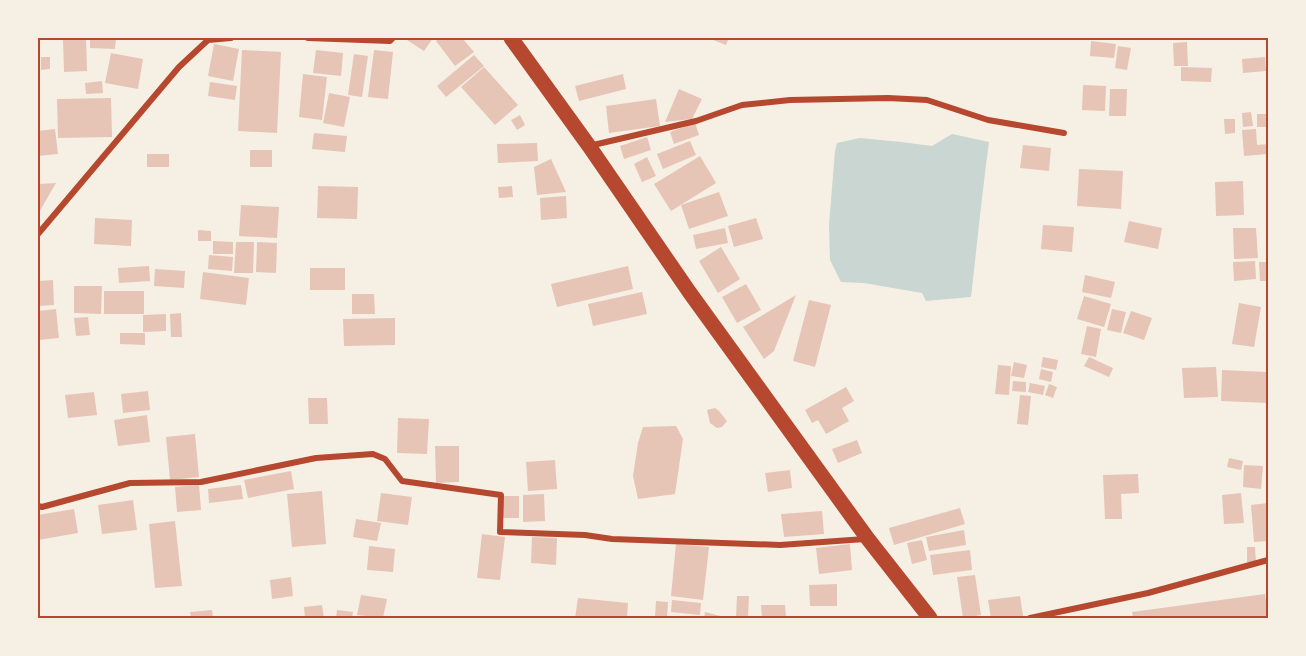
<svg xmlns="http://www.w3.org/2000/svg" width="1306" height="656" font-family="'Work Sans',sans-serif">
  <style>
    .water { fill: #c9d6d2 }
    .building { fill: #e6c5b7 }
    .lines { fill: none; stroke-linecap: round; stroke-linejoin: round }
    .minor { stroke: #b5482f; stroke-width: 6 }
    .primary { stroke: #b5482f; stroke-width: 15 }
    .neatline { fill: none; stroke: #b5482f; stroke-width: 2 }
  </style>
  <rect width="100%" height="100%" fill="#f6efe4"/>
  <path class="water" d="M952 134 989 142C982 193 977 245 971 297L926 301 922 293 864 283 841 282 830 260 829 225 835 151 837 143 860 138 901 142 932 146Z"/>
  <g class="building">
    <path d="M86 38 87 71 64 72 63 39Z"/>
    <path d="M90 38H116L115 49 90 48Z"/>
    <path d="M409 38H433L424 51 407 40Z"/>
    <path d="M440 38H462L474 52 455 66 436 41Z"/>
    <path d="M708 38H729L726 45Z"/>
    <path d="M1091 41 1116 44 1114 58 1090 56Z"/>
    <path d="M1187 42 1188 66H1174L1173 43Z"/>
    <path d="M214 44 239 49 233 81 208 76Z"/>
    <path d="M1118 46 1131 48 1127 70 1115 68Z"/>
    <path d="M242 50 281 52 277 133 238 131Z"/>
    <path d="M316 50 343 53 341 76 313 73Z"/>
    <path d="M374 50 393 52 388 99 368 97Z"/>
    <path d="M111 53 143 59 138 89 105 83Z"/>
    <path d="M354 54 368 56 362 97 348 95Z"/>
    <path d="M474 55 484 66 446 97 437 86Z"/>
    <path d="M41 57H50V69L41 70Z"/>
    <path d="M1265 57 1266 71 1243 73 1242 59Z"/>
    <path d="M484 67 518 105 495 125 461 87Z"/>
    <path d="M1181 67 1212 68 1211 82 1181 81Z"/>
    <path d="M303 74 327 77 322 120 299 117Z"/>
    <path d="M623 74 626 89 579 101 575 86Z"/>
    <path d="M102 81 103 93 86 94 85 83Z"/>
    <path d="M210 82 237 86 235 100 208 96Z"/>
    <path d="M1083 85 1106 86 1105 111 1082 110Z"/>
    <path d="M679 89 702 99 692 119 665 122Z"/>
    <path d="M1110 89H1127L1126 116H1109Z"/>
    <path d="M329 93 350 97 344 127 323 123Z"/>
    <path d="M111 98 112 137 58 138 57 99Z"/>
    <path d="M656 99 660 126 609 133 606 106Z"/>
    <path d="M1251 112 1253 126 1243 127 1242 113Z"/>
    <rect x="1257" y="114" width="11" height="13"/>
    <path d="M520 115 525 125 517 130 511 120Z"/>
    <path d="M1224 119H1235V133L1225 134Z"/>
    <path d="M695 123 699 135 674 144 670 132Z"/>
    <path d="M55 129 58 154 38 156V131Z"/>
    <path d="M1256 129 1257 145 1268 144V154L1244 156 1242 130Z"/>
    <path d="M314 133 347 136 345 152 312 149Z"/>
    <path d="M647 137 651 150 624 159 620 146Z"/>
    <path d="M690 141 696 155 663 169 657 154Z"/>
    <path d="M537 143 538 161 498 163 497 144Z"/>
    <path d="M1023 145 1051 148 1049 171 1020 168Z"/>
    <rect x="250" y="150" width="22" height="17"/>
    <rect x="147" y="154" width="22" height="13"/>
    <path d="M700 156 716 183 671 211 654 184Z"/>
    <path d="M647 157 656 176 642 182 634 164Z"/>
    <path d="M551 159 566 192 537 195 534 167Z"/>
    <path d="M1079 169 1123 171 1121 209 1077 206Z"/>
    <path d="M1243 181 1244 215 1216 216 1215 182Z"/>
    <path d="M56 183 38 214V184Z"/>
    <path d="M318 186 358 187 357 219 317 218Z"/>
    <path d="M512 186 513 197 499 198 498 187Z"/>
    <path d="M719 192 728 216 689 229 681 205Z"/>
    <path d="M566 196 567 218 541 220 540 198Z"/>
    <path d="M241 205 279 207 277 238 239 236Z"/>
    <path d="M95 218 132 220 131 246 94 244Z"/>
    <path d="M756 218 763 239 734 247 728 226Z"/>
    <path d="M1129 221 1162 228 1158 249 1124 242Z"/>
    <path d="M1043 225 1074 227 1072 252 1041 249Z"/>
    <path d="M725 228 728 243 696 249 693 235Z"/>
    <path d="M1233 228H1256L1258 258 1234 259Z"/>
    <path d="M198 230 211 231V241H198Z"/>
    <path d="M213 241 233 242V254H213Z"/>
    <path d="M236 242H254L253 273H234Z"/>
    <path d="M257 242 277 243 276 273 256 272Z"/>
    <path d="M721 247 740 279 718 293 699 261Z"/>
    <path d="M209 255 233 257 232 271 208 269Z"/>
    <path d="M1255 261 1256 279 1234 281 1233 262Z"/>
    <path d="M1259 262H1268V281H1260Z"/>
    <path d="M149 266 150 281 119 283 118 268Z"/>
    <path d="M628 266 633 289 557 307 551 284Z"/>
    <rect x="310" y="268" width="35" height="22"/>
    <path d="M155 269 185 271 184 288 154 286Z"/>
    <path d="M203 272 249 278 246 305 200 299Z"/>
    <path d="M1085 275 1115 282 1111 298 1082 292Z"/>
    <path d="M53 280 54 305 38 306V281Z"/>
    <path d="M746 284 761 310 737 323 722 297Z"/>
    <path d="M74 286H102L101 314 74 313Z"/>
    <rect x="104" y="291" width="40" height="23"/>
    <path d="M642 292 647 314 593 326 588 304Z"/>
    <path d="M352 294H374L375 314H352Z"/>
    <path d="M796 295 774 351 764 359 743 327Z"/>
    <path d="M1084 296 1111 304 1104 327 1077 319Z"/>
    <path d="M809 300 831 305 815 367 793 361Z"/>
    <path d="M1239 303 1261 307 1254 347 1232 344Z"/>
    <path d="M56 309 59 338 38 340V311Z"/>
    <path d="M1112 309 1126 312 1121 333 1107 330Z"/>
    <path d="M1131 311 1152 318 1144 340 1123 333Z"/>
    <path d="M181 313 182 337H171L170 314Z"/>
    <path d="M166 314V331L143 332V315Z"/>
    <path d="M88 317 90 335 76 336 74 318Z"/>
    <path d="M395 318V345L344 346 343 319Z"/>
    <path d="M1087 326 1101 329 1096 357 1081 354Z"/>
    <path d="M120 333H145V345L120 344Z"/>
    <path d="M1043 357 1058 360 1056 370 1041 367Z"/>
    <path d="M1089 357 1113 368 1109 377 1084 366Z"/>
    <path d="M1014 362 1027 365 1024 378 1011 376Z"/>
    <path d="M998 365 1011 366 1009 395 995 394Z"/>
    <path d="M1216 367 1218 397 1184 398 1182 368Z"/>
    <path d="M1041 369 1053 372 1051 382 1039 379Z"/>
    <path d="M1222 370 1268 372V403L1221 401Z"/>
    <path d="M1013 381 1026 382V392L1012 391Z"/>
    <path d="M1030 383 1045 386 1043 395 1028 392Z"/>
    <path d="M1049 384 1057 387 1053 398 1045 395Z"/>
    <path d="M846 387 854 401 842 408 849 421 826 434 818 420 812 423 805 410Z"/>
    <path d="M148 391 150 410 123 413 121 394Z"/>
    <path d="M94 392 97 415 68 418 65 395Z"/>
    <path d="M1020 395 1031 396 1028 425 1017 424Z"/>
    <path d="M308 398H327L328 424H309Z"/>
    <path d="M715 408 719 411 727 421 722 427 717 428 710 423 707 410Z"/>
    <path d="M147 415 150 442 118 446 114 420Z"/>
    <path d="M398 418 429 419 427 454 397 453Z"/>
    <path d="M676 426 683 439 675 494 638 499 633 476 638 443 643 427Z"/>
    <path d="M195 434 199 477 170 480 166 437Z"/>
    <path d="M857 440 862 453 838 463 832 449Z"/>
    <path d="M435 446H459V482L436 483Z"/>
    <path d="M1229 458 1243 461 1241 470 1227 467Z"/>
    <path d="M555 460 557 489 528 491 526 462Z"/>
    <path d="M1244 465 1263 466 1261 489 1243 487Z"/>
    <path d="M790 470 792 488 768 492 765 473Z"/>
    <path d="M291 471 294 489 248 498 244 480Z"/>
    <path d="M1138 474 1139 493 1121 494 1122 519H1105L1103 475Z"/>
    <path d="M199 485 201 510 177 512 175 487Z"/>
    <path d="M241 485 243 499 209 503 208 489Z"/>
    <path d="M322 491 326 544 292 547 287 494Z"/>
    <path d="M381 493 412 497 408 525 377 521Z"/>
    <path d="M1241 493 1244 523 1224 524 1222 495Z"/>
    <path d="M544 494 545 521 523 522V495Z"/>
    <rect x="503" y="496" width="16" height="22"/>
    <path d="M133 500 137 530 102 534 98 505Z"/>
    <path d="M1268 503V541L1254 542 1251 505Z"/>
    <path d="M960 508 965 524 894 545 889 528Z"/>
    <path d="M74 509 78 533 38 540V515Z"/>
    <path d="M822 511 824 534 784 537 781 514Z"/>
    <path d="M356 519 381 523 377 541 353 537Z"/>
    <path d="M175 521 182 586 155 588 149 524Z"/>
    <path d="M964 530 966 545 929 551 926 537Z"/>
    <path d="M482 534 505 537 500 580 477 578Z"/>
    <path d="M532 537 557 538 556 565 531 563Z"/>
    <path d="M922 540 927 560 912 564 907 543Z"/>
    <path d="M676 544 709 547 703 600 671 596Z"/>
    <path d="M850 544 852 570 819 574 816 548Z"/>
    <path d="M369 546 395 549 393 572 367 570Z"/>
    <path d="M1247 547H1255L1256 562H1247Z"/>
    <path d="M970 550 972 570 933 575 930 555Z"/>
    <path d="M975 575 981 615 963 618 957 577Z"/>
    <path d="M291 577 293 596 272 599 270 580Z"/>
    <path d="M837 584V606H810L809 585Z"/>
    <path d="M1265 594 1268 618H1133L1132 612Z"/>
    <path d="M361 595 387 599 383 618 357 615Z"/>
    <path d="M737 596H749L748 618H736Z"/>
    <path d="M1020 596 1023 616 1004 618H991L988 600Z"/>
    <path d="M578 598 628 603 627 618H575Z"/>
    <path d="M672 600 701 603 700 615 671 612Z"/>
    <path d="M656 601 668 602 667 618 655 617Z"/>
    <path d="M322 605 324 618H305L304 607Z"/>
    <path d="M761 605H785L786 618H762Z"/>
    <path d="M212 610 213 618H191L190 612Z"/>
    <path d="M337 610 353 612 352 618H336Z"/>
    <path d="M705 612 728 618H704Z"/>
  </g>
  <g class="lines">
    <g class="minor">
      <path d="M308 38 390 41 393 38"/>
      <path d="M589 146 696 121 742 105 790 100 888 98 927 100 988 120 1064 133"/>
      <path d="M38 234 179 67 208 40 231 38"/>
      <path d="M38 506 42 507 130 483 201 482 316 458 373 454 385 459 402 481 501 495 500 532 585 535 612 539 780 545 865 539"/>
      <path d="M1030 618 1148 593 1268 560"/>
    </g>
    <path class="primary" d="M511 38 589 146 690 293 868 539 930 618"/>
  </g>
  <rect width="1306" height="656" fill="none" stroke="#f6efe4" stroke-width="78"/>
  <rect x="39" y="39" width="1228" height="578" class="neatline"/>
</svg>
